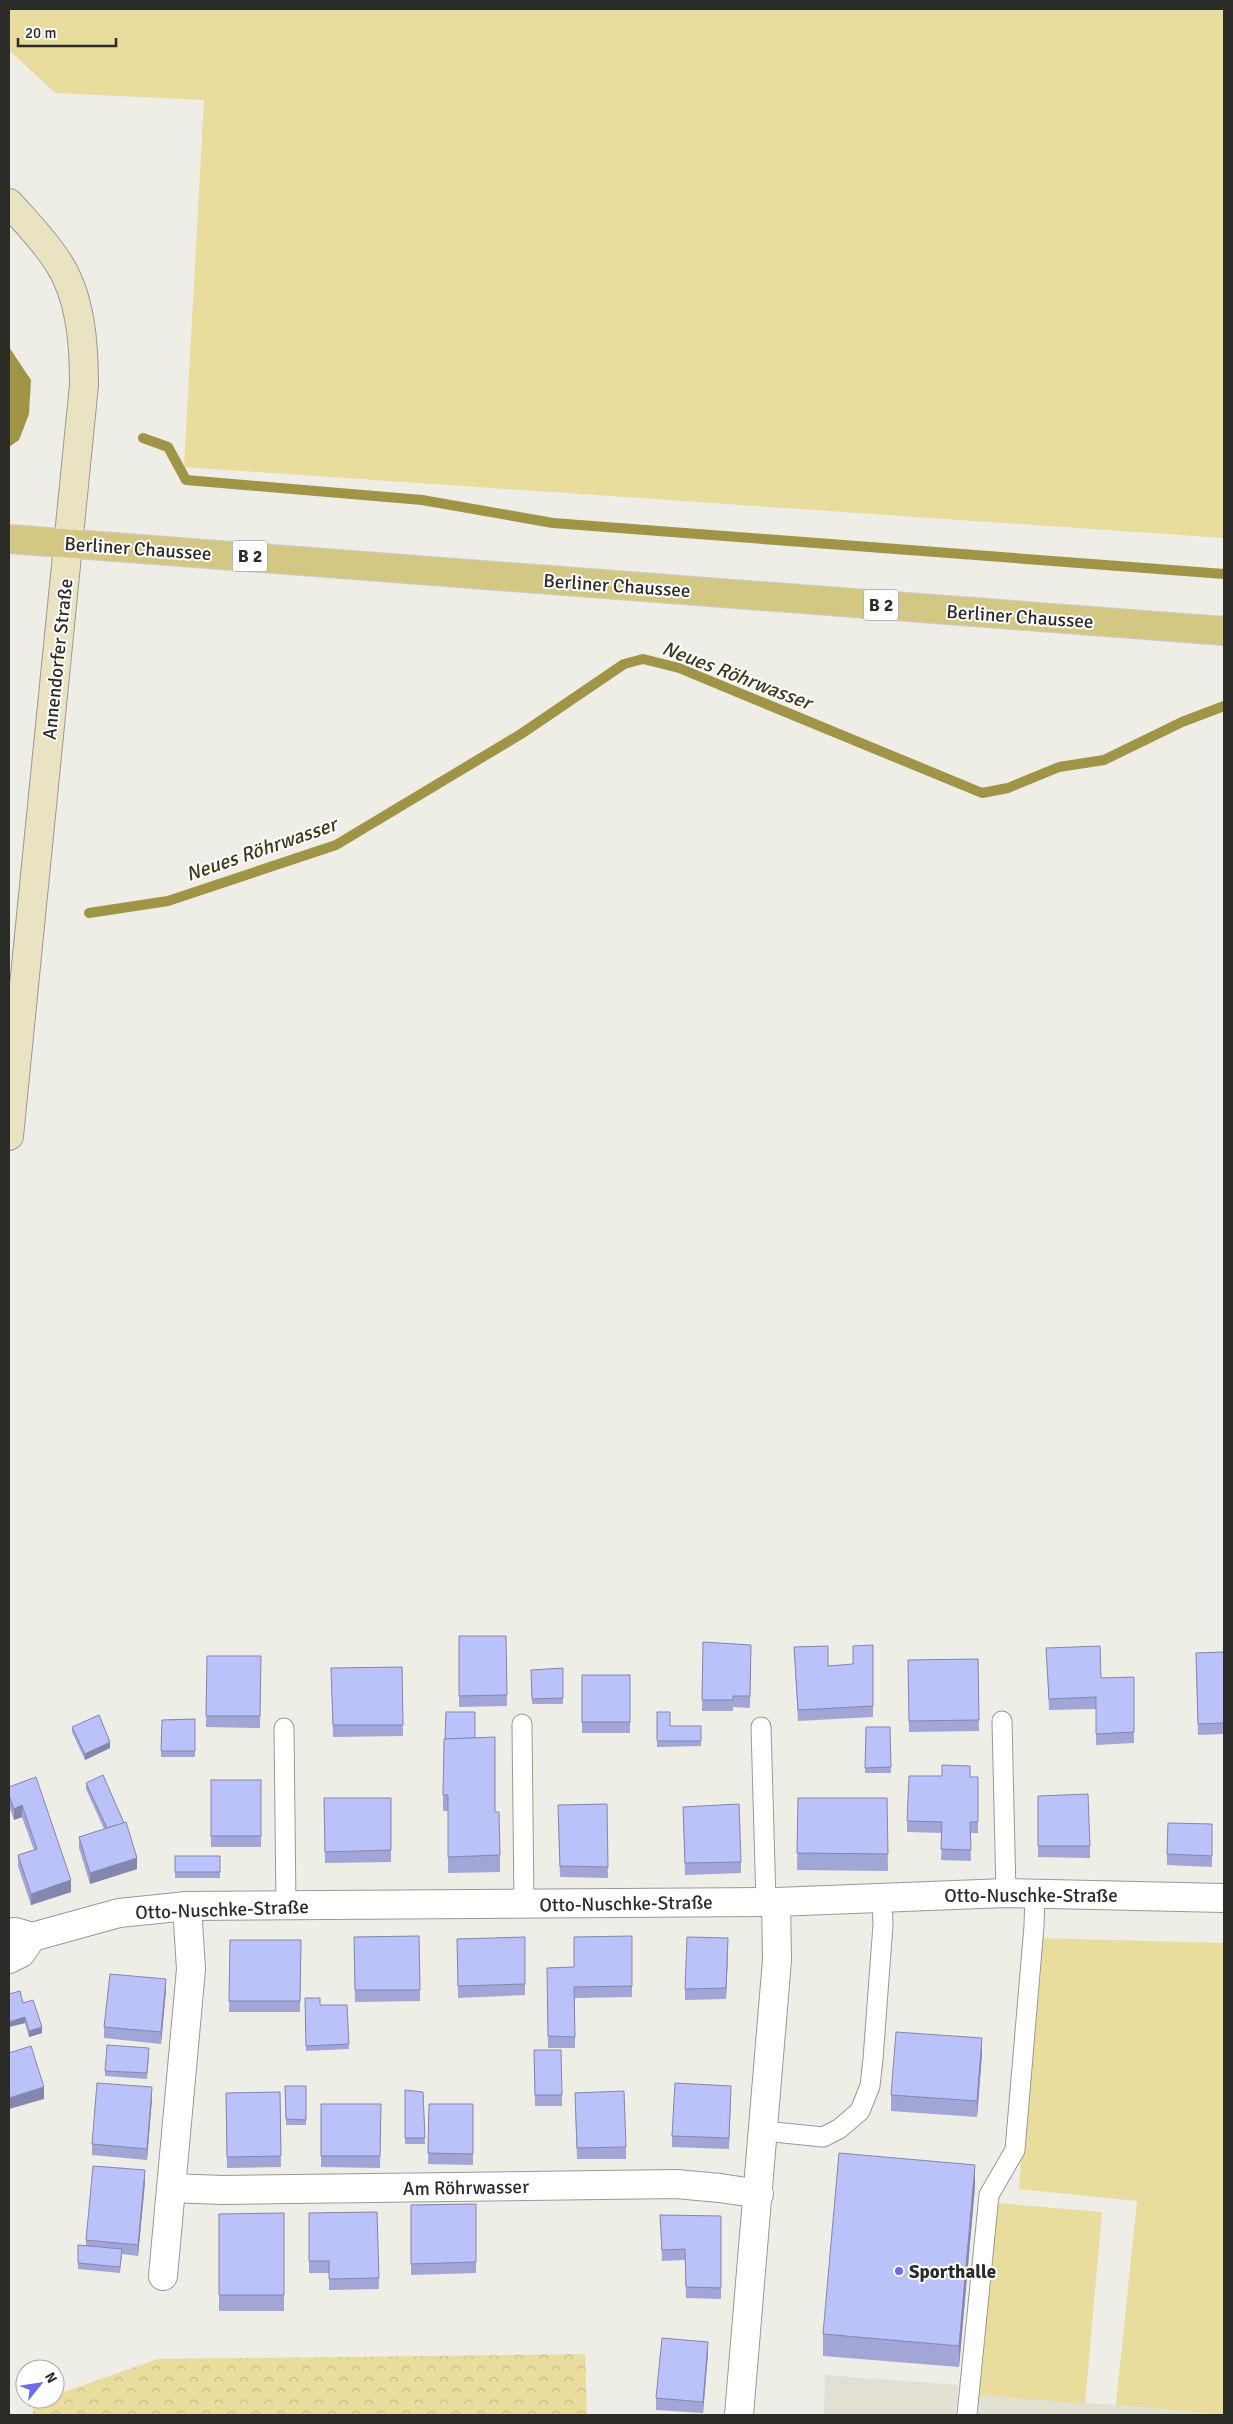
<svg xmlns="http://www.w3.org/2000/svg" width="1233" height="2424" font-family="Signika,sans-serif">
  <style>
    .built { fill: #e2e0d3 }
    .forest { fill: url(#forest-crowns) }
    .green { fill: #e8dd9c }
    .water { fill: #a09447 }
    .lines { fill: none; stroke-linecap: round; stroke-linejoin: round }
    .stream { stroke: #a09447; stroke-width: 10 }
    .lane-casing { stroke: #9a9993; stroke-width: 21 }
    .street-casing { stroke: #9a9993; stroke-width: 30 }
    .secondary-casing { stroke: #9a9993; stroke-width: 30 }
    .primary-casing { stroke: #cccccb; stroke-width: 30 }
    .lane { stroke: #fff; stroke-width: 19 }
    .street { stroke: #fff; stroke-width: 28 }
    .secondary { stroke: #e9e3c1; stroke-width: 28 }
    .primary { stroke: #d3c883; stroke-width: 28 }
    .wall { fill: #a1a6d6 }
    .shaded-wall { fill: #8387ae }
    .building { fill: #bbc1f9; stroke: #8387ae }
    .poi-dot { fill: #6e6ce6; stroke: #fff; stroke-width: 2 }
    .labels { text-anchor: middle; stroke-width: 4; stroke-linejoin: round; paint-order: stroke }
    .shield { fill: #fff; stroke: #6b6b68; stroke-width: 1 }
    .shield-label { font-size: 18px; font-weight: bold; fill: #2b2b28 }
    .street-label { font-size: 19px; fill: #2b2b28; stroke: #fff }
    .poi-label { font-size: 19px; font-weight: bold; fill: #2b2b28; stroke: #fff; text-anchor: start }
    .water-label { font-size: 20px; font-style: italic; fill: #403a18; stroke: #fff }
  </style>
  <defs>
    <pattern id="forest-crowns" width="20" height="18" patternUnits="userSpaceOnUse" patternTransform="scale(1.25)"><rect width="20" height="18" fill="#e8dd9c"/><path d="M2 6a3 3 0 1 1 6 0M12 15a3 3 0 1 1 6 0" fill="none" stroke="#c7be86"/></pattern>
  </defs>
  <rect width="100%" height="100%" fill="#eeede6"/>
  <g class="built">
    <path d="M825 2375 958 2385 956 2415H824Z"/>
    <path d="M979 2395 1116 2405 1219 2415H978Z"/>
  </g>
  <path class="forest" d="M585 2354 587 2415H33V2403L44 2399H55V2395L158 2359Z"/>
  <g class="green">
    <path d="M9 9H1224V538L184 467 204 100 55 93 9 50Z"/>
    <path d="M1037 1938 1224 1943V2415L1116 2405 1137 2201 1019 2189Z"/>
    <path d="M996 2203 1102 2212 1085 2404 979 2395Z"/>
  </g>
  <path class="water" d="M9 347 31 380 29 414 19 440 9 447Z"/>
  <g class="lines">
    <g class="stream">
      <path d="M143 438 168 447 186 480 422 500 553 523 1224 574"/>
      <path d="M89 913 168 901 336 845 521 734 624 664 643 659 679 668 982 793 1008 788 1059 767 1104 760 1182 722 1224 706"/>
    </g>
    <g class="lane-casing">
      <g id="lane">
        <path d="M1002 1721 1006 1893"/>
        <path d="M522 1724 524 1904"/>
        <path d="M761 1727 766 1902"/>
        <path d="M284 1728 286 1906"/>
        <path d="M764 2131 823 2137 839 2129 860 2111 870 2086 873 2059 883 1925 882 1898"/>
        <path d="M967 2415 989 2195 1015 2150 1034 1926 1035 1893"/>
      </g>
    </g>
    <g class="street-casing">
      <g id="street">
        <path d="M9 1933 15 1932 32 1937 119 1913 187 1906 776 1902 1006 1893 1224 1898"/>
        <path d="M9 1959 21 1953 32 1937"/>
        <path d="M172 2188 222 2190 676 2184 720 2188 759 2194"/>
        <path d="M163 2276 191 1969 187 1906"/>
        <path d="M739 2415 777 1960 776 1902"/>
      </g>
    </g>
    <g class="secondary-casing">
      <path id="secondary" d="M9 203C26 222 44 240 58 262 81 297 84 344 84 385L9 1136"/>
    </g>
    <g class="primary-casing">
      <path id="primary" d="M9 539 1224 631"/>
    </g>
    <use href="#lane" class="lane"/>
    <use href="#street" class="street"/>
    <use href="#secondary" class="secondary"/>
    <use href="#primary" class="primary"/>
  </g>
  <g class="wall">
    <path d="M459 1636H506L507 1706 459 1707Z"/>
    <path d="M703 1642 751 1645 750 1708 733 1707V1711H702Z"/>
    <path d="M873 1645V1717L798 1721 794 1647 828 1666 853 1664Z"/>
    <path d="M1046 1648 1101 1678 1134 1677V1743L1096 1745V1709L1049 1710Z"/>
    <path d="M1224 1652V1734L1198 1735 1196 1664Z"/>
    <path d="M207 1656H261L260 1728 206 1727Z"/>
    <path d="M978 1659 979 1731 909 1732 908 1660Z"/>
    <path d="M402 1667 403 1736 333 1737 331 1668Z"/>
    <path d="M563 1668V1704H532L531 1670Z"/>
    <rect x="582" y="1675" width="48" height="58"/>
    <path d="M657 1712 670 1726H701V1746L657 1747Z"/>
    <path d="M195 1719V1757H161L162 1720Z"/>
    <path d="M72 1727 110 1748 85 1760 72 1732Z"/>
    <path d="M866 1727H890L891 1773H865Z"/>
    <path d="M475 1738 495 1812 500 1855V1872L448 1873V1811H443V1795Z"/>
    <path d="M36 1777 71 1892 31 1905 18 1866V1855L34 1850 22 1817 14 1820 9 1806V1787Z"/>
    <path d="M970 1777H978V1833H970L971 1861 941 1860 942 1833 907 1832V1821Z"/>
    <rect x="211" y="1780" width="50" height="67"/>
    <path d="M86 1783 137 1869 90 1884 79 1848V1837L104 1829 86 1789Z"/>
    <path d="M1038 1796 1090 1846V1858L1038 1857Z"/>
    <path d="M324 1798H391V1862L325 1863Z"/>
    <path d="M798 1798H887L888 1871 797 1870Z"/>
    <path d="M607 1804 608 1878 560 1877 558 1816Z"/>
    <path d="M683 1807 741 1862V1873L685 1875Z"/>
    <path d="M1212 1824V1867L1167 1865V1854Z"/>
    <rect x="175" y="1856" width="45" height="22"/>
    <path d="M419 1936 420 2001 355 2002 354 1937Z"/>
    <path d="M632 1936V1997L575 1998V2048H548L547 1968 574 1967Z"/>
    <path d="M525 1937V1995L458 1998 457 1939Z"/>
    <path d="M230 1940H301L300 2012H229Z"/>
    <path d="M728 1950 726 1999 685 2000V1989Z"/>
    <path d="M166 1990 161 2044 104 2038V2027Z"/>
    <path d="M9 1994 42 2033 29 2037 25 2023 9 2027Z"/>
    <path d="M305 1998 320 2005H347L349 2049 306 2051Z"/>
    <path d="M149 2054 147 2079 105 2076V2071Z"/>
    <path d="M982 2054 977 2117 891 2111V2095Z"/>
    <path d="M534 2061 562 2095V2106H535Z"/>
    <path d="M285 2086H306V2125H286Z"/>
    <path d="M405 2090 423 2092 425 2144H405Z"/>
    <path d="M280 2092 281 2167 227 2168 226 2093Z"/>
    <path d="M731 2097 729 2149 672 2147V2136Z"/>
    <path d="M152 2098 147 2160 92 2155V2144Z"/>
    <path d="M321 2104H381L380 2168 321 2167Z"/>
    <path d="M429 2104H473V2165L428 2164Z"/>
    <path d="M575 2104 626 2147V2159H577Z"/>
    <path d="M145 2182 138 2256 122 2254 120 2273 78 2269V2245L86 2246V2240Z"/>
    <path d="M975 2186 959 2367 823 2356V2334Z"/>
    <path d="M476 2204V2273L411 2275V2205Z"/>
    <path d="M377 2212 379 2289 329 2290V2273H309V2213Z"/>
    <path d="M284 2213V2311H219V2214Z"/>
    <path d="M660 2215 721 2216V2299L686 2298 685 2260 662 2261Z"/>
    <path d="M708 2353 703 2413 656 2410V2398Z"/>
  </g>
  <g class="shaded-wall">
    <path d="M110 1742V1748L85 1760V1754Z"/>
    <path d="M22 1805V1817L14 1820V1809Z"/>
    <path d="M137 1858V1869L90 1884V1873Z"/>
    <path d="M71 1880V1892L31 1905V1894Z"/>
    <path d="M728 1938V1950L726 1999V1988Z"/>
    <path d="M166 1979V1990L161 2044V2032Z"/>
    <path d="M25 2017V2023L9 2027V2022Z"/>
    <path d="M42 2027V2033L29 2037V2031Z"/>
    <path d="M982 2038V2054L977 2117V2101Z"/>
    <path d="M44 2087V2099L9 2109V2098Z"/>
    <path d="M152 2087V2098L147 2160V2149Z"/>
    <path d="M975 2165V2186L959 2367V2346Z"/>
    <path d="M145 2170V2182L138 2256V2245Z"/>
    <path d="M708 2342V2353L703 2413V2402Z"/>
  </g>
  <g class="building">
    <path d="M459 1636H506L507 1695 459 1696Z"/>
    <path d="M703 1642 751 1645 750 1696H733V1700H702Z"/>
    <path d="M873 1645V1706L798 1710 794 1647 828 1646V1666L853 1664V1646Z"/>
    <path d="M1100 1646 1101 1678 1134 1677V1732L1096 1734V1697L1049 1699 1046 1648Z"/>
    <path d="M1224 1652V1723L1198 1724 1196 1653Z"/>
    <path d="M207 1656H261L260 1716H206Z"/>
    <path d="M978 1659 979 1720 909 1721 908 1660Z"/>
    <path d="M402 1667 403 1725H333L331 1668Z"/>
    <path d="M563 1668V1698L532 1699 531 1670Z"/>
    <rect x="582" y="1675" width="48" height="47"/>
    <path d="M446 1712H475V1738L445 1739Z"/>
    <path d="M657 1712H670V1726H701V1741H657Z"/>
    <path d="M99 1715 110 1742 85 1754 72 1727Z"/>
    <path d="M195 1719V1751H161L162 1720Z"/>
    <path d="M866 1727H890L891 1767 865 1768Z"/>
    <path d="M495 1737V1812H499L500 1855 448 1857V1795H443L444 1739Z"/>
    <path d="M942 1765 970 1766V1777H978V1822H970L971 1850 941 1849 942 1822 907 1821 909 1776H942Z"/>
    <path d="M103 1775 124 1823 107 1828 86 1783Z"/>
    <path d="M36 1777 71 1880 31 1894 18 1855 37 1849 22 1805 14 1809 9 1795V1787Z"/>
    <rect x="211" y="1780" width="50" height="56"/>
    <path d="M1088 1794 1090 1846H1038V1796Z"/>
    <path d="M324 1798H391V1850L325 1852Z"/>
    <path d="M798 1798H887L888 1854 797 1853Z"/>
    <path d="M607 1804 608 1867 560 1866 558 1805Z"/>
    <path d="M739 1804 741 1862 685 1863 683 1807Z"/>
    <path d="M126 1822 137 1858 90 1873 79 1837Z"/>
    <path d="M1168 1823 1212 1824V1856L1167 1854Z"/>
    <rect x="175" y="1856" width="45" height="16"/>
    <path d="M419 1936 420 1990H355L354 1937Z"/>
    <path d="M632 1936V1986L574 1987 575 2037 548 2036 547 1968 574 1967V1937Z"/>
    <path d="M525 1937V1984L458 1986 457 1939Z"/>
    <path d="M687 1937 728 1938 726 1988 685 1989Z"/>
    <path d="M230 1940H301L300 2001H229Z"/>
    <path d="M110 1974 166 1979 161 2032 104 2027Z"/>
    <path d="M20 1991 23 2003 33 2000 42 2027 29 2031 25 2017 9 2022V1994Z"/>
    <path d="M305 1998H320V2005H347L349 2044 306 2046Z"/>
    <path d="M896 2032 982 2038 977 2101 891 2095Z"/>
    <path d="M107 2045 149 2048 147 2073 105 2071Z"/>
    <path d="M31 2046 44 2087 9 2098V2053Z"/>
    <path d="M534 2050H561L562 2095H535Z"/>
    <path d="M97 2083 152 2087 147 2149 92 2144Z"/>
    <path d="M675 2083 731 2086 729 2138 672 2136Z"/>
    <path d="M285 2086H306V2120L286 2119Z"/>
    <path d="M405 2090 423 2092 425 2138H405Z"/>
    <path d="M624 2091 626 2147 577 2148 575 2093Z"/>
    <path d="M280 2092 281 2156 227 2157 226 2093Z"/>
    <path d="M321 2104H381L380 2156H321Z"/>
    <path d="M429 2104H473V2154L428 2153Z"/>
    <path d="M839 2153 975 2165 959 2346 823 2334Z"/>
    <path d="M93 2166 145 2170 138 2245 86 2240Z"/>
    <path d="M476 2204V2262L411 2264V2205Z"/>
    <path d="M377 2212 379 2278 329 2279V2261H309V2213Z"/>
    <path d="M284 2213V2295H219V2214Z"/>
    <path d="M660 2215 721 2216V2288L686 2287 685 2249 662 2250Z"/>
    <path d="M78 2245 122 2249 120 2267 78 2263Z"/>
    <path d="M662 2338 708 2342 703 2402 656 2398Z"/>
  </g>
  <circle class="poi-dot" cx="899" cy="2271" r="5"/>
  <g class="labels">
    <g class="shield">
      <rect x="232.5" y="540.5" width="35" height="31" rx="4"/>
      <rect x="863.5" y="589.5" width="35" height="31" rx="4"/>
    </g>
    <g class="shield-label">
      <text x="250" y="562">B 2</text>
      <text x="881" y="611">B 2</text>
    </g>
    <g class="street-label">
      <text transform="translate(138 548) rotate(4)" y="7">Berliner Chaussee</text>
      <text transform="translate(617 585) rotate(4)" y="7">Berliner Chaussee</text>
      <text transform="translate(1020 616) rotate(4)" y="7">Berliner Chaussee</text>
      <text transform="translate(57 659) rotate(-84)" y="7">Annendorfer Straße</text>
      <text x="1031" y="1902">Otto-Nuschke-Straße</text>
      <text transform="translate(626 1903) rotate(-1)" y="7">Otto-Nuschke-Straße</text>
      <text transform="translate(222 1909) rotate(-2)" y="7">Otto-Nuschke-Straße</text>
      <text transform="translate(466 2187) rotate(-1)" y="7">Am Röhrwasser</text>
    </g>
    <g class="poi-label">
      <text x="909" y="2278">Sporthalle</text>
    </g>
    <g class="water-label">
      <text transform="translate(737 675) rotate(21)" y="7">Neues Röhrwasser</text>
      <text transform="translate(261 849) rotate(-19)" y="7">Neues Röhrwasser</text>
    </g>
  </g>
  <rect width="1233" height="2424" fill="none" stroke="#2b2b28" stroke-width="20"/>
  <g transform="translate(40 2384) rotate(60)"><circle r="24" fill="#ffffff" stroke="#aaaaa9"/>
  <path d="M0-4L9 19L0 12L-9 19Z" fill="#6e6ce6"/>
  <text y="-8" font-size="14" font-weight="bold" text-anchor="middle" fill="#2b2b28">N</text>
  </g>
  <path d="M18 38v8h98v-8" fill="none" stroke="#2b2b28" stroke-width="2.5"/>
  <text x="25" y="38" font-size="15" fill="#2b2b28" stroke="#ffffff" stroke-width="4" paint-order="stroke">20 m</text>
</svg>
